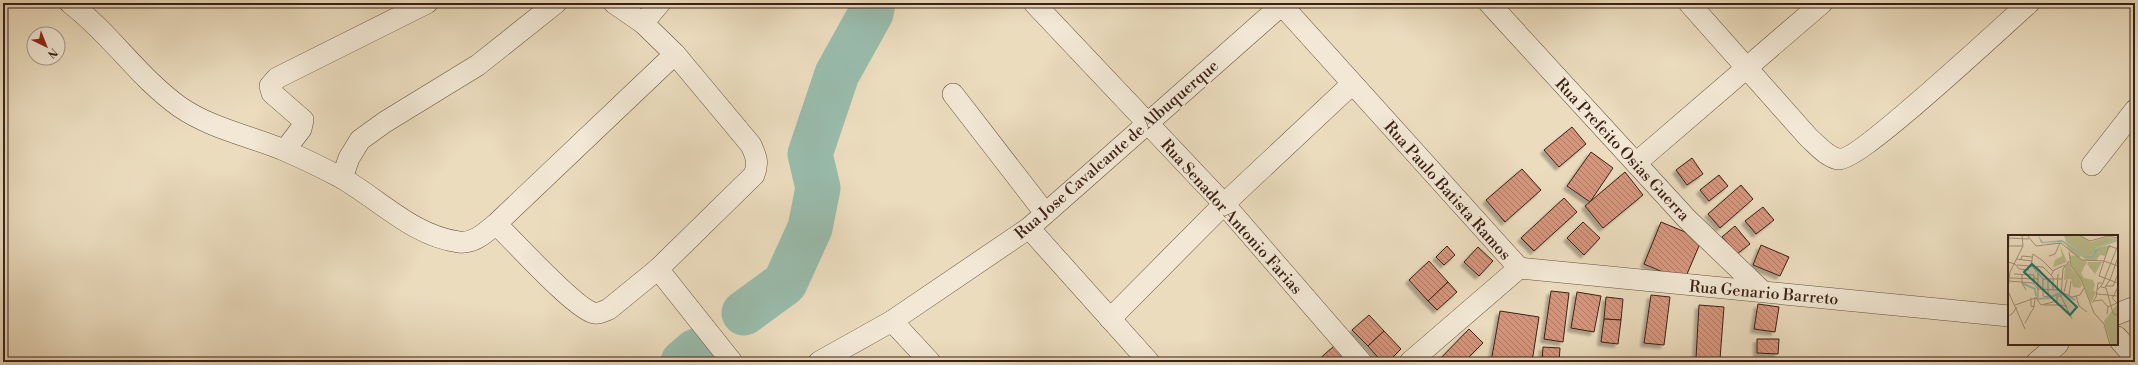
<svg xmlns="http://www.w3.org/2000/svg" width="2138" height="365" font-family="'Libre Bodoni',serif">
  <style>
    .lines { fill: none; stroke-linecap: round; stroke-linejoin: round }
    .river { stroke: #99bcac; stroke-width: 45 }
    .building { fill: url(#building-back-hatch); stroke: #3b2115; filter: url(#shadow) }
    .street-casing { stroke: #67503f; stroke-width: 22 }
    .street { stroke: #f2e8d5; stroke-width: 21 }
    .labels { text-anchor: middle; stroke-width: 3; stroke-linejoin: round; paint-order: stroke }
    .street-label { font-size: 16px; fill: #3b2115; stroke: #f2e8d5 }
    .inset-river { fill: none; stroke: #99bcac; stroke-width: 2 }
    .inset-road { fill: none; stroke: #a5917a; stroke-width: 1 }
    .view { fill: #0f766e; fill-opacity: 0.15; stroke: #0f766e; stroke-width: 2 }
    .inset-edge { fill: none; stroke: #3b2115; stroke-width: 2 }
  </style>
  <defs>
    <pattern id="building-back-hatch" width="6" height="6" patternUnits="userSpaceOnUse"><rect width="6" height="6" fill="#d6967e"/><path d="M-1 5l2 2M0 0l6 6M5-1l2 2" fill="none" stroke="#af7a66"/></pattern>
    <filter id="shadow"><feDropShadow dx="-3.5" dy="3.5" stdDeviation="1" flood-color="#0004"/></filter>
  </defs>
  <rect width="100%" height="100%" fill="#ebdcbe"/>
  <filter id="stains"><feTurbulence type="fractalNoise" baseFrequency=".005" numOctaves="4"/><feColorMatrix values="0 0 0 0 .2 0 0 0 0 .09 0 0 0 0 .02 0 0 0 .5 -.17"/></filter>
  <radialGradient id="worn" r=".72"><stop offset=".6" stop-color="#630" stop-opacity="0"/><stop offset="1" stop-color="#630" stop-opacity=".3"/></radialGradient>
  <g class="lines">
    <g class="river">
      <path d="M744 313 785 283 810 228 818 188 810 154 837 74 871 13 873 3"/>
      <path d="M683 362 696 351"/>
    </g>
  </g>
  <g class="building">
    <path d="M1572 127 1586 144 1559 167 1544 150Z"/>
    <path d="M1591 152 1613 168 1590 202 1567 186Z"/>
    <path d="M1692 158 1703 174 1687 185 1676 170Z"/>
    <path d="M1522 169 1541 190 1505 222 1486 200Z"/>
    <path d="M1625 172 1643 195 1603 228 1585 206Z"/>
    <path d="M1719 175 1728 186 1709 201 1700 190Z"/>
    <path d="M1741 185 1753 199 1720 228 1708 214Z"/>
    <path d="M1564 198 1577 212 1534 251 1521 238Z"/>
    <path d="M1763 207 1774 220 1756 234 1745 221Z"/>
    <path d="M1583 222 1600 238 1584 255 1567 238Z"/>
    <path d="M1661 222 1702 239 1684 281 1644 264Z"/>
    <path d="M1735 226 1750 244 1737 254 1722 237Z"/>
    <path d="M1761 245 1789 257 1780 276 1753 265Z"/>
    <path d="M1447 246 1455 255 1444 265 1436 257Z"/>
    <path d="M1478 247 1493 261 1479 276 1464 262Z"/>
    <path d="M1429 261 1448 282 1428 301 1409 280Z"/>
    <path d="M1448 282 1457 292 1437 310 1428 301Z"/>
    <path d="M1551 291 1569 293 1563 342 1544 339Z"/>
    <path d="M1577 292 1601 296 1594 332 1571 328Z"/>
    <path d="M1651 295 1670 297 1664 345 1644 343Z"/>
    <path d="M1606 297 1623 299 1621 320 1604 319Z"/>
    <path d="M1758 304 1779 307 1775 332 1754 329Z"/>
    <path d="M1699 305 1724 307 1720 359 1696 358Z"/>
    <path d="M1500 311 1539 317 1532 362H1491Z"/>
    <path d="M1369 315 1384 331 1368 346 1352 330Z"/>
    <path d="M1604 319 1621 320 1618 344 1601 342Z"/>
    <path d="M1469 329 1483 343 1464 362H1437Z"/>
    <path d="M1384 331 1401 349 1388 362H1382L1368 346Z"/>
    <path d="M1757 339H1779L1778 354 1757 353Z"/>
    <path d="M1334 346 1347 362H1316Z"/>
    <path d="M1543 347 1560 348 1559 362H1542Z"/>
  </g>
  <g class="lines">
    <g class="street-casing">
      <g id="street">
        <path d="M70 3C110 33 139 78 180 107 212 129 251 136 286 151 304 159 323 168 340 177 379 199 413 236 459 242 474 244 486 232 496 224 514 241 575 309 594 313 600 314 604 311 609 309L658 269"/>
        <path d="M614 3 643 23 675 54 751 145C756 156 759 163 754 175L658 269 732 362"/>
        <path d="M1034 3 1224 204 1361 362"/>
        <path d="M1280 3 1519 268"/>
        <path d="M1489 3 1687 219 1762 291"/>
        <path d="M1689 3 1809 138C1817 145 1828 158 1839 159 1859 161 2004 25 2029 3"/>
        <path d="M643 23 660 3"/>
        <path d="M953 94 1045 213"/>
        <path d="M285 150 301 129 303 120 272 93 270 86 277 78 427 3"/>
        <path d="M1636 163 1822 3"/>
        <path d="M2092 165 2135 110"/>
        <path d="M342 178 349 158 360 140 385 122 478 65 556 3"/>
        <path d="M496 224 675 54"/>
        <path d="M1029 228 1149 362"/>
        <path d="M1519 268 2009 316"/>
        <path d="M2117 314 2135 307"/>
        <path d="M1110 319 1224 204 1352 84"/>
        <path d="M892 321 930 362"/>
        <path d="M2117 337 2135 358"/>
        <path d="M819 362 892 321 1029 228 1284 3"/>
        <path d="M1410 362 1519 268"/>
        <path d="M2037 362 2058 344"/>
      </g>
    </g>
    <use href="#street" class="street"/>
  </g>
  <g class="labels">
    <g class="street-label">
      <text transform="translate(1116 149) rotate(-41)" y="6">Rua Jose Cavalcante de Albuquerque</text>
      <text transform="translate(1623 149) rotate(47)" y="6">Rua Prefeito Osias Guerra</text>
      <text transform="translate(1448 190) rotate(48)" y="6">Rua Paulo Batista Ramos</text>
      <text transform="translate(1232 216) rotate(48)" y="6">Rua Senador Antonio Farias</text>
      <text transform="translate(1764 292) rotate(5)" y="6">Rua Genario Barreto</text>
    </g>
  </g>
  <g transform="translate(2008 235)">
    <rect width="110" height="110" fill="#ebdcbe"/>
    <path d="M56 0H70L83 7 99 2 110 4 88 13 86 20 78 21 58 7ZM58 9 75 21 86 23 92 12 103 10 97 21 92 20 88 26H79L73 21 71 23 79 27 73 38 76 43 85 45 87 50 85 55 88 57 83 68 75 48 64 32 61 20 68 21 61 16ZM52 10 59 27 45 32 47 25 54 21ZM61 26 63 33 72 44 74 50 72 53 65 52 63 44 56 45 57 32ZM94 27 87 39 79 29 80 27ZM110 68V110H103L96 86Z" fill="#bcbf8e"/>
    <path d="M30 0 35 7 54 5 78 21 86 20V15L91 12 108 5 110 6 92 12 86 23 77 22 54 7 33 8Z" fill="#99bcac"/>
    <path class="inset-river" d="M14 48 27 54 28 61M56 59 67 65M29 64 41 63 52 58"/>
    <path class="inset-road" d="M19 0 28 11 53 8 74 25 96 26 110 31M71 0 82 6 100 1 110 3M1 3 21 4M1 11H15M110 14 101 11 91 41 110 48M61 17 63 31 73 44 86 78 96 89 102 110M41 21 47 19 52 8M8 24 24 26M13 25 14 21 24 22M35 26 45 36M0 27 1 0M0 27 7 29 11 34 21 35M9 30 35 32 45 42V54M23 31 25 19 35 26M24 31 35 44M29 32 40 44V62L35 61V44M6 39 26 40V48M14 39V48L18 55M43 40 46 35 57 30M2 43 30 44M35 44H54M0 46 25 48 30 54 49 55 64 62 72 60 76 53M97 51H105L110 39M93 52 98 53 105 78 110 81M97 52 102 45 110 22M0 53 2 37 15 11 14 0M49 55 50 39M89 55 94 50 110 10M0 56 17 94M56 57 59 45M89 59 110 61M61 60 63 46M53 61 64 84M68 61 71 71 79 77M23 63V71L26 72 27 63M28 63 33 70 49 66M104 64 110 52M86 66 94 65 100 72M84 68 88 62 90 48H94M7 70 30 62V38M36 70H49M59 71 49 70V61H53L55 34 61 26M99 79 100 72 109 68 105 64M0 81 4 79 9 72M17 88 26 72"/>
    <path class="view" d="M24 29 69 72 62 80 16 37Z"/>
    <rect width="110" height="110" class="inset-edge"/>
  </g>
  <rect width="2138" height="365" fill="none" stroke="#ebdcbe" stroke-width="16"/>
  <rect x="4" y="4" width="2130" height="357" fill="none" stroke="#3b2115" stroke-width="2"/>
  <rect x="8" y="8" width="2122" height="349" fill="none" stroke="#3b2115"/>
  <g transform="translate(46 46) rotate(137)"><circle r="19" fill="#f2e8d5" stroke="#a99888"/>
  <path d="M0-3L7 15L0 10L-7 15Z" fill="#8f2418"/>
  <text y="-6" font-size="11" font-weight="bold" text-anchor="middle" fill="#3b2115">N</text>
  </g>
  <rect width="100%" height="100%" filter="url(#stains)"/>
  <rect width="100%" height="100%" fill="url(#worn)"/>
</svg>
